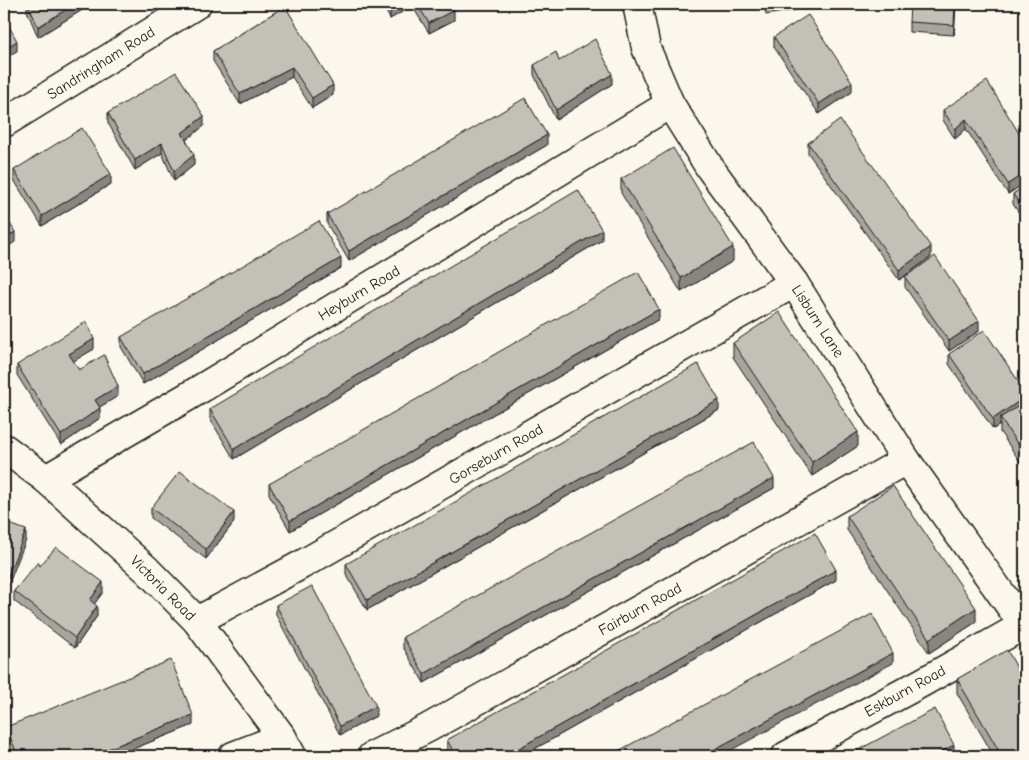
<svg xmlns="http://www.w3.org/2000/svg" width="1029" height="760" font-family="'Comic Neue',sans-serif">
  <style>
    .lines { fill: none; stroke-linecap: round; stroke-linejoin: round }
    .minor-casing { stroke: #1c1c1c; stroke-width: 31 }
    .minor { stroke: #fbf7ec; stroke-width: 28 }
    .wall { fill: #a8a59e; stroke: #1c1c1c }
    .shaded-wall { fill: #888681; stroke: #1c1c1c }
    .building { fill: #c3c0b8; stroke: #1c1c1c }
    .labels { text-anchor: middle; stroke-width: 4; stroke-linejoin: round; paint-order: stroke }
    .street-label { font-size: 15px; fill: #1c1c1c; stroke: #fbf7ec }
  </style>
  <rect width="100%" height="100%" fill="#fbf7ec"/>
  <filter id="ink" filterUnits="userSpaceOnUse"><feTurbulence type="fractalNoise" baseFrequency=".02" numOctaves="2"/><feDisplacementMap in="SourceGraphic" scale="10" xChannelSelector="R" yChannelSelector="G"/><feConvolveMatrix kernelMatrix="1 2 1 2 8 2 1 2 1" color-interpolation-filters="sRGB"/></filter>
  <g filter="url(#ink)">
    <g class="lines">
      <g class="minor-casing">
        <g id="minor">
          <path d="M637 4 646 48 670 104 710 168 794 283 906 460 1025 627"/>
          <path d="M4 123 197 4"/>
          <path d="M4 448 46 479 147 570 197 621 282 737 292 756"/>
          <path d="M46 479 187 397 670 104"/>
          <path d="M197 621 301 565 794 283"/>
          <path d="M233 756 282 737"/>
          <path d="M372 756 428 728 906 460"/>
          <path d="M786 756 923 682 1024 625"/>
        </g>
      </g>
      <use href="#minor" class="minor"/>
    </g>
    <g class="wall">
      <path d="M27 4H92L38 37 27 11Z"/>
      <path d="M382 4H450L454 20 429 33 412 6 390 19Z"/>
      <path d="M540 4H555L540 5Z"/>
      <path d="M764 4H801V9L766 15Z"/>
      <path d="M956 4 954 35 909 32V22Z"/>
      <path d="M285 6 333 95 312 108 292 77 240 104 213 61V51Z"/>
      <path d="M774 37 852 92 819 114 774 47Z"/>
      <path d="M559 61 612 84 556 120 534 75V65Z"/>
      <path d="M943 110 1025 143V183L1008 194 966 129 955 139 943 120Z"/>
      <path d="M108 113 204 126 186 140 194 165 174 181 162 153 135 170 108 123Z"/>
      <path d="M808 143 931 257 899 280 808 153Z"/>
      <path d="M547 145 349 261 327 224V214Z"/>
      <path d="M14 170 111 184 42 226 14 180Z"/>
      <path d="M621 179 733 261 681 292 621 193Z"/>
      <path d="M1025 186V222L1013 204V194Z"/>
      <path d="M602 240 234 459 210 419V409Z"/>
      <path d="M341 268 143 384 121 347V337Z"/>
      <path d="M905 277 979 331 949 351 905 287Z"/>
      <path d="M659 319 290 531 269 494V484Z"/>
      <path d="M733 343 858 446 812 476 733 357Z"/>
      <path d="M94 349 73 361 79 370 118 396 99 407 100 418 61 445 17 375V365Z"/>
      <path d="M949 354 1025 391V469L1000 432V425L993 429 949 364Z"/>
      <path d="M719 410 367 610 346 574V564Z"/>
      <path d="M774 488 424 683 403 647V637Z"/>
      <path d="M151 508 234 522 206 559 151 518Z"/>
      <path d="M847 516 976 622 929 653 847 530Z"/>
      <path d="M40 566 103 592 94 604 97 616 75 648 14 601V591Z"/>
      <path d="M836 580 522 756H451L447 749V740Z"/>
      <path d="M276 605 376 716 340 735 276 615Z"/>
      <path d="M957 679 1025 756H994L957 693Z"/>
      <path d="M193 725 115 756H14L6 737V727Z"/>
    </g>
    <g class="shaded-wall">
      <path d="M75 4H92L38 37V27Z"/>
      <path d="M399 4H412V6L390 19V9Z"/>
      <path d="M955 4H956L954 35V25Z"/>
      <path d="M454 10V20L429 33V23Z"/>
      <path d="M17 41V51L4 58V49Z"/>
      <path d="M292 67V77L240 104V94Z"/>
      <path d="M612 74V84L556 120V110Z"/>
      <path d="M852 82V92L819 114V104Z"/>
      <path d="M333 85V95L312 108V98Z"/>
      <path d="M204 116V126L182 143V133Z"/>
      <path d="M966 119V129L955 139V129Z"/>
      <path d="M547 135V145L349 261V251Z"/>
      <path d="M162 143V153L135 170V160Z"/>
      <path d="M194 155V165L174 181V171Z"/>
      <path d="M1025 173V183L1008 194V184Z"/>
      <path d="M111 174V184L42 226V216Z"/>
      <path d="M602 230V240L234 459V449Z"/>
      <path d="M15 232V242L4 249V239Z"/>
      <path d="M733 247V261L681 292V278Z"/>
      <path d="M931 247V257L899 280V270Z"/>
      <path d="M341 258V268L143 384V374Z"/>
      <path d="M659 309V319L290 531V521Z"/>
      <path d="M979 321V331L949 351V341Z"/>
      <path d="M94 339V349L69 364V354Z"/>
      <path d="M118 386V396L95 410V400Z"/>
      <path d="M1025 397V407L1000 418V425L993 429V419Z"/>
      <path d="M719 400V410L367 610V600Z"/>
      <path d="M100 408V418L61 445V435Z"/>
      <path d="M858 432V446L812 476V462Z"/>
      <path d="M774 478V488L424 683V674Z"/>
      <path d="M234 512V522L206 559V549Z"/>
      <path d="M26 530V540L4 596V586Z"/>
      <path d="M836 570V580L522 756H505Z"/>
      <path d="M103 582V592L90 610V600Z"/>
      <path d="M97 606V616L75 648V638Z"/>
      <path d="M976 608V622L929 653V639Z"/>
      <path d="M893 653V663L720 756H702Z"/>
      <path d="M376 706V716L340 735V726Z"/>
      <path d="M193 715V725L115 756H90Z"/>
      <path d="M954 745V754L951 756H933Z"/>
    </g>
    <g class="building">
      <path d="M28 4H75L38 27Z"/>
      <path d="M388 4H399L390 9Z"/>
      <path d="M417 4H450L454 10 429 23Z"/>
      <path d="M910 4H955L954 25 909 22Z"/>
      <path d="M285 6 333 85 312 98 292 67 240 94 213 51Z"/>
      <path d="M808 15 852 82 819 104 774 37Z"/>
      <path d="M4 17 17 41 4 49Z"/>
      <path d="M595 39 612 74 556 110 534 65 556 52 559 61Z"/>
      <path d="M176 72 204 116 182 133 194 155 174 171 162 143 135 160 108 113Z"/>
      <path d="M987 81 1025 143V173L1008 184 966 119 955 129 943 110Z"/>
      <path d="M525 98 547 135 349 251 327 214Z"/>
      <path d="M840 120 931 247 899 270 808 143Z"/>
      <path d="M82 128 111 174 42 216 14 170Z"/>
      <path d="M673 148 733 247 681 278 621 179Z"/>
      <path d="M1025 186V212L1013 194Z"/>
      <path d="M578 190 602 230 234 449 210 409Z"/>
      <path d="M4 213 15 232 4 239Z"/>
      <path d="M319 221 341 258 143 374 121 337Z"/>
      <path d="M935 256 979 321 949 341 905 277Z"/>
      <path d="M638 272 659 309 290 521 269 484Z"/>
      <path d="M779 312 858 432 812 462 733 343Z"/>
      <path d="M86 322 94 339 69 354 79 370 104 355 118 386 95 400 100 408 61 435 17 365Z"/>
      <path d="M984 330 1025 391V397L993 419 949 354Z"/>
      <path d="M698 364 719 400 367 600 346 564Z"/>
      <path d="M1025 402V455L1000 418Z"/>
      <path d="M754 442 774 478 424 674 403 637Z"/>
      <path d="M180 471 234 512 206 549 151 508Z"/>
      <path d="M893 486 976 608 929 639 847 516Z"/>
      <path d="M4 522 26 530 4 586Z"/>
      <path d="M815 533 836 570 505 756H456L447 740Z"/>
      <path d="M56 547 103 582 90 600 97 606 75 638 14 591 38 562 40 566Z"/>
      <path d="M312 586 376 706 340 726 276 605Z"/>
      <path d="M872 614 893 653 702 756H609Z"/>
      <path d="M1007 650 1025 682V756H1002L957 679Z"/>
      <path d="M171 660 193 715 90 756H18L6 727Z"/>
      <path d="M935 709 954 745 933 756H847Z"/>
    </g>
  </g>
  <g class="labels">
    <g class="street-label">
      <text transform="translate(101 63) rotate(-32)" y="5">Sandringham Road</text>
      <text transform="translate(359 293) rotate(-31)" y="5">Heyburn Road</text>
      <text transform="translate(818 321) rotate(57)" y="5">Lisburn Lane</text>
      <text transform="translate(496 454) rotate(-30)" y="5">Gorseburn Road</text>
      <text transform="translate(163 588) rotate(45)" y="5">Victoria Road</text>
      <text transform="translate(640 609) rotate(-29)" y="5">Fairburn Road</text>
      <text transform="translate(905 691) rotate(-29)" y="5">Eskburn Road</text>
    </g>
  </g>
  <rect width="1029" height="760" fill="none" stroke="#fbf7ec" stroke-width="20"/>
  <rect x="10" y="10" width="1009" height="740" fill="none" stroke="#1c1c1c" stroke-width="2" filter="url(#ink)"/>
</svg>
